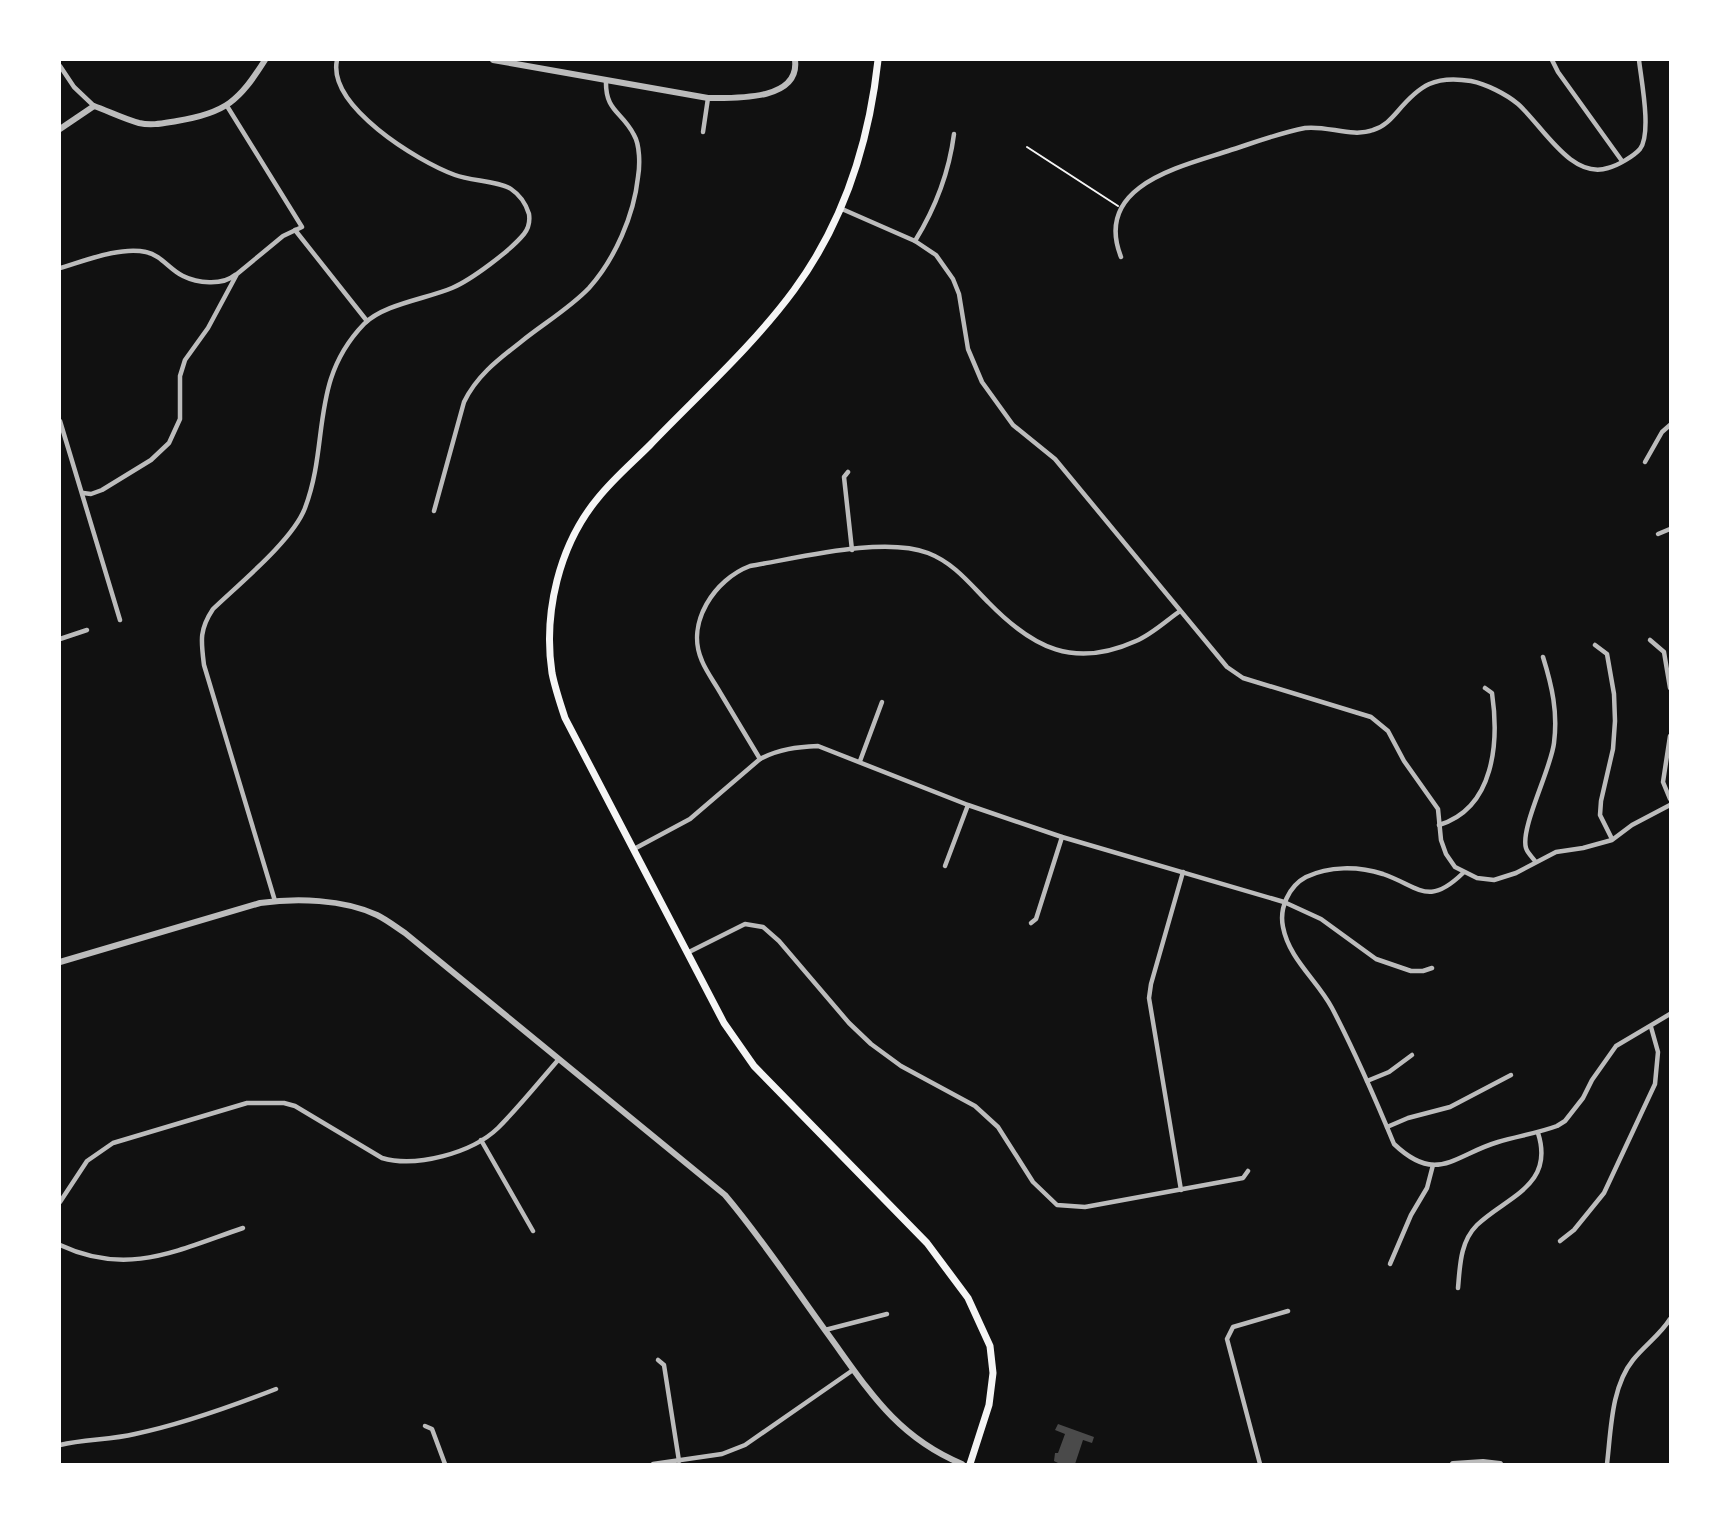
<svg xmlns="http://www.w3.org/2000/svg" width="1730" height="1524" font-family="Montserrat,sans-serif">
  <style>
    .building { fill: #4a4a4a }
    .lines { fill: none; stroke-linecap: round; stroke-linejoin: round }
    .path { stroke: #f5f5f5; stroke-width: 2 }
    .minor { stroke: #bcbcbc; stroke-width: 4.5 }
    .tertiary { stroke: #bcbcbc; stroke-width: 6 }
    .secondary { stroke: #f5f5f5; stroke-width: 7 }
  </style>
  <rect width="100%" height="100%" fill="#111"/>
  <path class="building" d="M1058 1424 1094 1437 1092 1443 1083 1440 1075 1464H1060L1054 1461 1055 1453H1058L1065 1434 1055 1430Z"/>
  <g class="lines">
    <path class="path" d="M1027 147 1118 206"/>
    <g class="minor">
      <path d="M1552 60 1558 72 1622 161"/>
      <path d="M60 66 74 87 94 106"/>
      <path d="M703 132 708 98"/>
      <path d="M842 209 915 241 936 255 953 279 959 294 968 349 982 382 1013 425 1055 459 1227 667 1243 678 1371 717 1388 731 1404 761 1438 809 1441 840 1446 854 1455 867 1477 878 1494 880 1516 873 1556 852 1583 848 1612 840 1632 825 1670 805"/>
      <path d="M295 230 367 321"/>
      <path d="M915 241C936 207 949 173 954 134"/>
      <path d="M1121 257C1093 186 1179 167 1228 151 1253 143 1279 133 1305 128 1327 125 1352 138 1373 130 1384 127 1391 119 1398 111 1420 85 1435 75 1471 81 1486 84 1506 94 1518 104 1542 125 1571 180 1608 168 1617 166 1634 156 1640 149 1652 133 1641 79 1639 60"/>
      <path d="M60 268C84 261 121 246 146 252 161 255 170 270 183 276 197 283 222 286 235 275"/>
      <path d="M60 421 120 620"/>
      <path d="M1645 462 1662 432 1670 425"/>
      <path d="M848 472 844 477 852 550"/>
      <path d="M83 493 91 494 102 490 151 460 169 443 180 419V376L185 360 208 328 237 274 283 236 302 227 227 106"/>
      <path d="M434 511 464 402C477 375 499 359 522 341 543 324 570 308 589 288 615 259 634 215 638 177 640 165 640 145 634 135 622 111 605 112 606 80"/>
      <path d="M1658 534 1670 529"/>
      <path d="M60 639 87 630"/>
      <path d="M1650 640 1664 652 1670 688"/>
      <path d="M1595 645 1607 654 1614 694 1615 721 1613 749 1601 801 1600 815 1612 839"/>
      <path d="M1670 736 1663 782 1670 799"/>
      <path d="M760 759C747 737 734 716 721 694 715 683 707 673 702 661 685 623 715 579 750 566 799 558 883 536 928 553 954 563 970 584 989 603 1033 648 1074 669 1136 641 1151 635 1166 621 1180 611"/>
      <path d="M860 761 882 702"/>
      <path d="M1439 825C1495 808 1499 741 1492 693L1485 688"/>
      <path d="M634 849 690 819 760 759C779 749 797 747 818 746L968 805 1062 837 1284 902 1321 919 1376 959 1411 971H1423L1432 968"/>
      <path d="M1535 861C1532 857 1527 852 1526 848 1520 828 1551 769 1554 743 1558 712 1552 686 1543 657"/>
      <path d="M945 866 968 805"/>
      <path d="M1463 873C1428 907 1420 887 1383 874 1358 866 1329 866 1306 877 1289 886 1279 908 1283 927 1289 959 1317 980 1332 1008 1355 1052 1375 1098 1394 1144 1437 1185 1454 1155 1498 1142 1518 1136 1538 1133 1557 1126L1565 1121 1583 1098 1592 1080 1616 1046 1670 1014"/>
      <path d="M275 901 204 665C201 641 199 630 213 609 239 584 293 540 305 508 330 442 309 381 364 324 384 304 426 299 452 288 471 280 510 251 524 234 528 229 530 221 529 214 526 204 520 195 511 189 499 181 470 181 455 175 417 161 327 106 337 60"/>
      <path d="M1031 923 1036 919 1062 837"/>
      <path d="M687 953 745 924 763 927 779 941 849 1023 871 1044 901 1066 975 1106 998 1127 1033 1182 1057 1205 1085 1207 1243 1178 1248 1171"/>
      <path d="M1367 1081 1389 1072 1412 1055"/>
      <path d="M1387 1127 1408 1118 1450 1107 1511 1075"/>
      <path d="M481 1140 533 1231"/>
      <path d="M1181 1190 1149 998 1151 984 1183 872"/>
      <path d="M60 1202 87 1161 113 1143 247 1103H284L295 1106 382 1158C416 1168 472 1153 498 1128 519 1107 539 1082 559 1059"/>
      <path d="M1560 1241 1574 1230 1604 1193 1655 1084 1658 1052 1651 1027"/>
      <path d="M60 1245C128 1277 178 1250 243 1228"/>
      <path d="M1390 1264 1411 1215 1427 1188 1433 1165"/>
      <path d="M1458 1288C1460 1266 1460 1242 1477 1225 1506 1197 1555 1186 1538 1133"/>
      <path d="M825 1330 887 1314"/>
      <path d="M658 1360 664 1365 679 1461"/>
      <path d="M425 1426 432 1429 445 1464"/>
      <path d="M60 1445C84 1439 110 1440 135 1434 183 1424 230 1407 276 1389"/>
      <path d="M653 1464 722 1454 745 1445 853 1370"/>
      <path d="M1260 1464 1227 1339 1233 1327 1288 1311"/>
      <path d="M1607 1464C1611 1431 1611 1387 1633 1360 1645 1345 1660 1335 1670 1319"/>
    </g>
    <g class="tertiary">
      <path d="M493 60 708 98C735 98 800 101 795 60"/>
      <path d="M60 129 94 106C108 111 124 119 139 123 152 126 164 123 177 121 226 113 239 101 265 60"/>
      <path d="M60 962 260 903C296 898 343 899 377 915 387 920 396 927 405 933L725 1195C763 1240 795 1289 830 1337 869 1391 897 1437 962 1464"/>
      <path d="M1453 1464 1483 1462 1500 1464"/>
    </g>
    <path class="secondary" d="M878 60C869 143 844 222 794 290 752 347 698 395 650 445 632 463 613 479 598 498 559 545 543 613 552 673 555 688 560 703 565 718L724 1023 754 1066 927 1243 968 1298 990 1346 993 1373 989 1405 970 1464"/>
  </g>
  <rect width="1730" height="1524" fill="none" stroke="#ffffff" stroke-width="122"/>
</svg>
